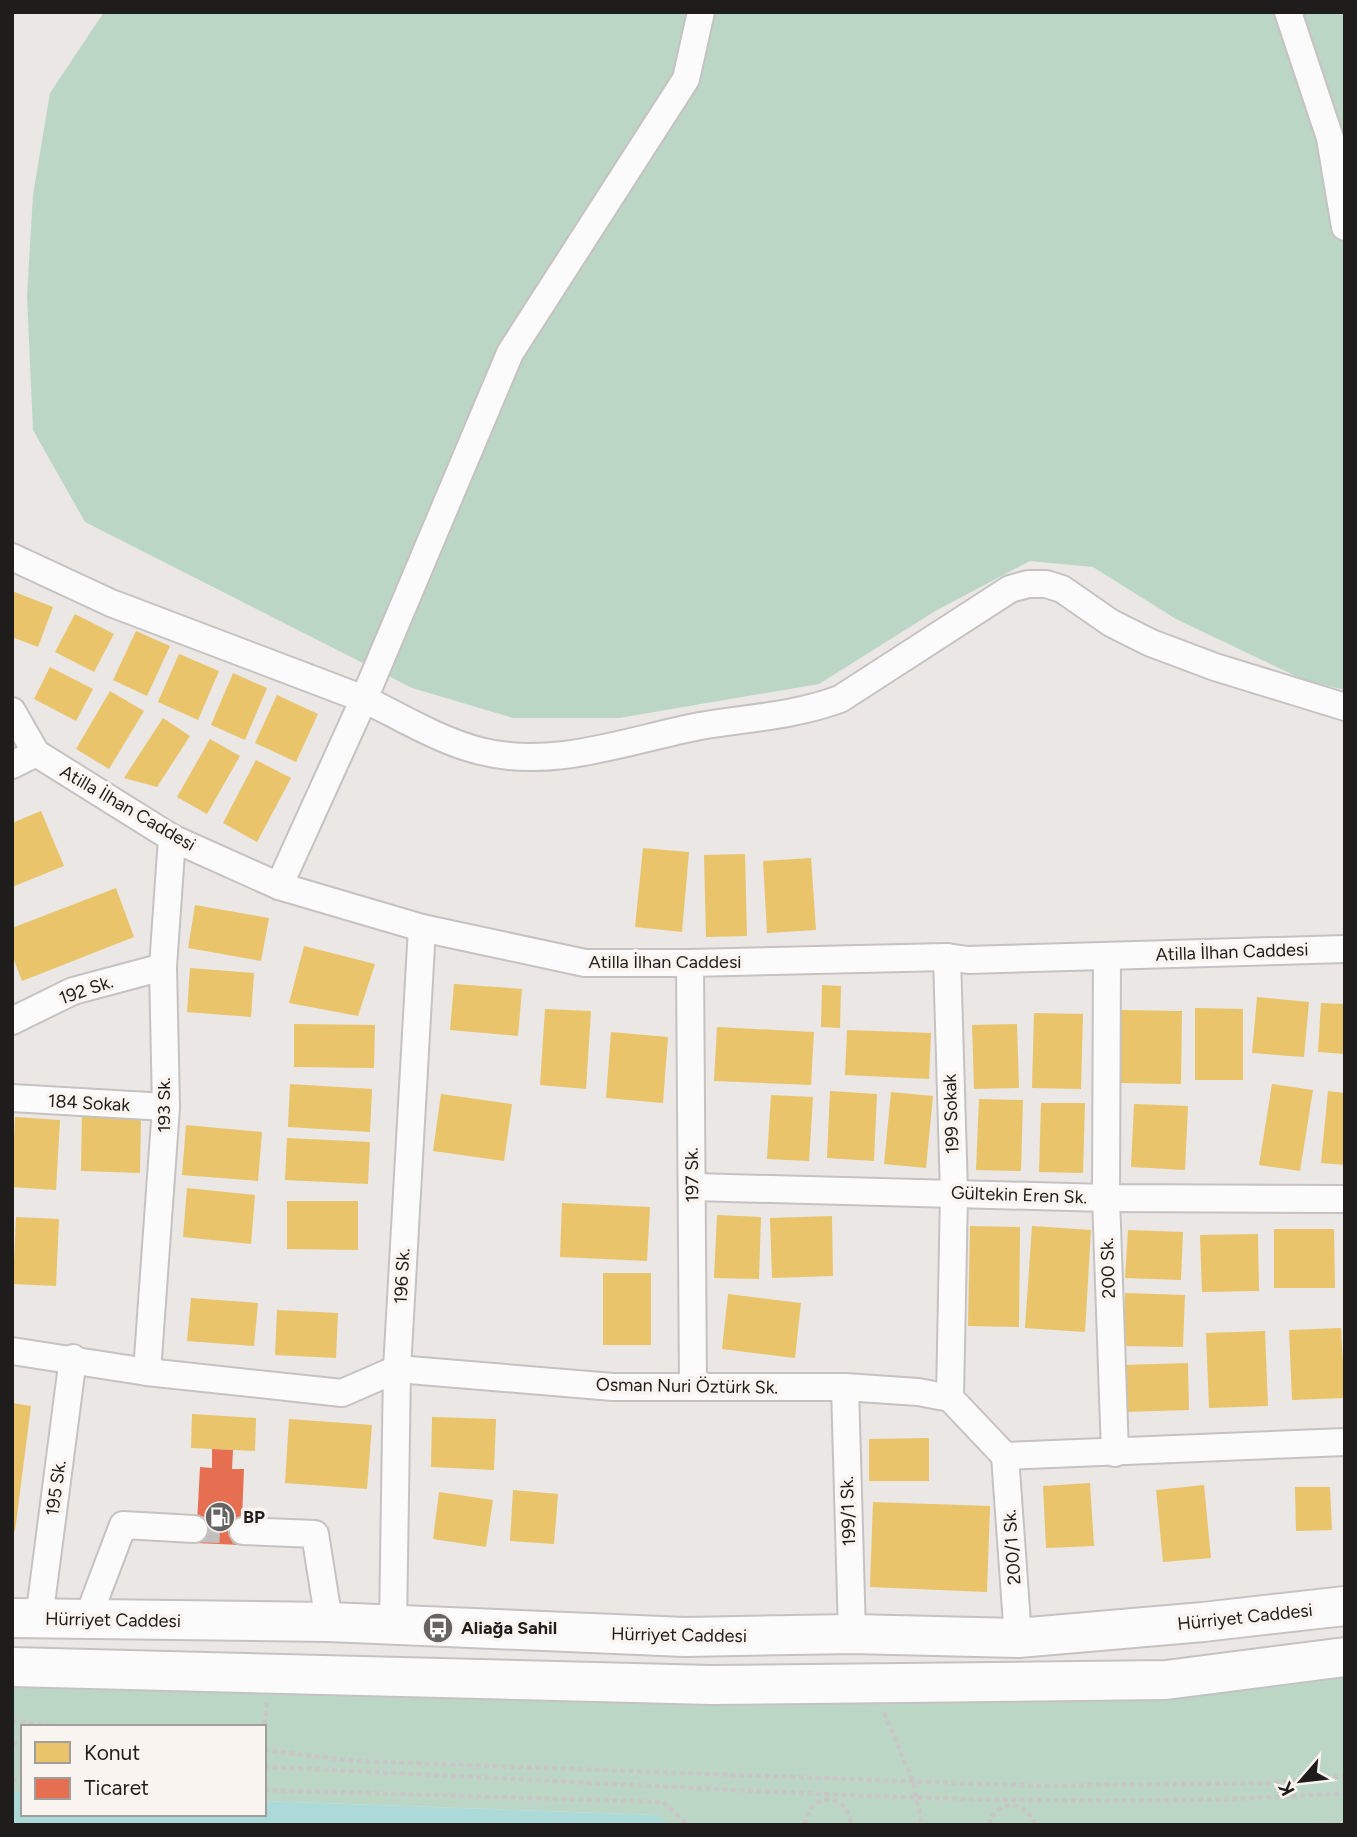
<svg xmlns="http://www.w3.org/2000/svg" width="1357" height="1837" font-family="Figtree,sans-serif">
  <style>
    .green { fill: #bcd6c6 }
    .water { fill: #acdad8 }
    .homes { fill: #e9c46a }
    .shops { fill: #e76f51 }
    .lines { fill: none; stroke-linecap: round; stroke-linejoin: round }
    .minor-tunnel { stroke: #c1bfbd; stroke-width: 26; stroke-dasharray: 26 13; stroke-linecap: butt }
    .minor-casing { stroke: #c5c2c1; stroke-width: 30 }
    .highway-casing { stroke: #c5c2c1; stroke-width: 42 }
    .path { stroke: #c8c6c5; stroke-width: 4.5; stroke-dasharray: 5 3.5; stroke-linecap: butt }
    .minor { stroke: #fcfbfb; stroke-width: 26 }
    .highway { stroke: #fcfbfb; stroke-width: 38 }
    .labels { text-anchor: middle; stroke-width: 7; stroke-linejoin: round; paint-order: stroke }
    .street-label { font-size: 18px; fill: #1f1d1b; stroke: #faf4f0 }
    .poi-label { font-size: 18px; font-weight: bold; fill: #1f1d1b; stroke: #faf4f0; text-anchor: start }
  </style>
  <rect width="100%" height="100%" fill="#eae7e5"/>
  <g class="green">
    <path d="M104 12H1345V690L1306 681 1176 619 1093 567 1030 561 937 610 819 684 619 718H513L412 688 85 522 33 430 27 296 33 195 50 93Z"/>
    <path d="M1345 1657V1825H669L656 1815 264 1801V1727H23V1792H12V1667L711 1685Z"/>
  </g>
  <path class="water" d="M12 1792H23V1814H264V1801L657 1815 669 1825H12Z"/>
  <g class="homes">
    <path d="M12 591 53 607 38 647 12 637Z"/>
    <path d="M75 614 114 634 94 672 55 652Z"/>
    <path d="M136 631 170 646 147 696 113 680Z"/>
    <path d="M179 654 219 671 198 720 158 702Z"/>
    <path d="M50 667 93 689 76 721 34 699Z"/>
    <path d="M233 673 267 688 245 740 211 725Z"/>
    <path d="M110 691 144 711 109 769 76 749Z"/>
    <path d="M277 695 318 714 296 762 255 743Z"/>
    <path d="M163 718 190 736 157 787 124 778Z"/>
    <path d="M210 739 240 756 207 814 177 797Z"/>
    <path d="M256 760 291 778 257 842 223 823Z"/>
    <path d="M41 811 64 866 12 887V823Z"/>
    <path d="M643 848 689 852 682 932 635 927Z"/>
    <path d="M745 854 747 936 706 937 704 855Z"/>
    <path d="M811 858 816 930 767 933 763 861Z"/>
    <path d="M116 888 134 937 22 981 12 955V928Z"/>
    <path d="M195 905 269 918 261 961 188 948Z"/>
    <path d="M304 946 375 964 358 1016 289 1003Z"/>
    <path d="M190 968 254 973 251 1017 187 1012Z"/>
    <path d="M454 984 522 989 518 1036 450 1030Z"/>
    <path d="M822 985 841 986 840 1028 821 1027Z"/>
    <path d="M1257 997 1309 1002 1304 1057 1252 1053Z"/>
    <path d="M1321 1003 1345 1004V1054L1318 1052Z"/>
    <path d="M1195 1008 1243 1009V1080H1195Z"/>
    <path d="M545 1009 591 1011 586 1089 540 1085Z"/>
    <path d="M1121 1010 1182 1011 1181 1084 1120 1083Z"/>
    <path d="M1034 1013 1083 1014 1081 1089 1032 1088Z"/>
    <path d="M294 1024 375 1025 374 1068 294 1067Z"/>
    <path d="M1017 1024 1019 1088 974 1089 972 1025Z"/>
    <path d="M717 1027 814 1032 811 1085 714 1081Z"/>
    <path d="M847 1030 931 1033 929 1079 845 1075Z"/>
    <path d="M611 1032 668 1037 663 1103 606 1098Z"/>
    <path d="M290 1084 372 1089 370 1132 288 1127Z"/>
    <path d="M1272 1084 1313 1090 1300 1171 1259 1165Z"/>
    <path d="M830 1091 877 1094 874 1161 827 1158Z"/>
    <path d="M1328 1091 1345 1093V1165L1321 1163Z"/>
    <path d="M891 1092 933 1096 926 1168 884 1164Z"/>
    <path d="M441 1094 512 1104 504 1161 433 1151Z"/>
    <path d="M771 1095 813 1097 809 1161 767 1159Z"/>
    <path d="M979 1099 1023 1100 1021 1171 976 1170Z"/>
    <path d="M1041 1103H1085L1083 1173 1039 1172Z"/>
    <path d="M1134 1104 1188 1106 1185 1170 1131 1167Z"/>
    <path d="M82 1112 141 1114 140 1173 81 1171Z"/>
    <path d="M15 1117 60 1120 56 1190 12 1187Z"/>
    <path d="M186 1125 262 1132 258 1181 182 1175Z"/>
    <path d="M287 1138 370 1142 368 1184 285 1180Z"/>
    <path d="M187 1188 255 1195 251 1244 183 1237Z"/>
    <path d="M287 1201H358V1250L287 1249Z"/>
    <path d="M562 1203 650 1207 647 1261 560 1257Z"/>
    <path d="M717 1215 761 1217 759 1279 714 1278Z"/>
    <path d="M832 1216 833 1276 772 1278 770 1218Z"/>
    <path d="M16 1217 59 1219 56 1286 13 1284Z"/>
    <path d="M970 1226 1020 1227 1019 1327 968 1326Z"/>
    <path d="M1032 1226 1091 1230 1085 1332 1025 1328Z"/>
    <path d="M1274 1229H1334L1335 1288H1274Z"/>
    <path d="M1128 1230 1183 1232 1181 1280 1125 1278Z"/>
    <path d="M1258 1234 1259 1291 1202 1292 1200 1235Z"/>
    <rect x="603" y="1273" width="48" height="72"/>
    <path d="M1125 1293 1185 1295 1183 1347 1124 1346Z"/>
    <path d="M728 1294 801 1303 795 1358 722 1349Z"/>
    <path d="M191 1298 258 1303 254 1346 187 1341Z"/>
    <path d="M277 1310 338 1313 336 1358 275 1355Z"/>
    <path d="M1341 1328 1345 1398 1292 1400 1289 1330Z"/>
    <path d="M1265 1331 1268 1406 1209 1408 1206 1333Z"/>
    <path d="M1188 1363 1189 1410 1124 1412 1122 1365Z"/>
    <path d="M12 1403 31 1406 15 1531 12 1530Z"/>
    <path d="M192 1414 256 1418 255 1451 191 1448Z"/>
    <path d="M432 1417 496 1419 494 1470 431 1467Z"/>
    <path d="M289 1419 372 1425 367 1489 285 1483Z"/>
    <path d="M929 1438V1481H869V1439Z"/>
    <path d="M1090 1483 1094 1546 1046 1548 1043 1486Z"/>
    <path d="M1204 1485 1211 1558 1163 1562 1156 1490Z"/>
    <path d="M1295 1487H1330L1332 1530 1296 1531Z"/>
    <path d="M513 1490 558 1494 554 1544 510 1541Z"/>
    <path d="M439 1492 493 1500 486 1547 433 1539Z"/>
    <path d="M873 1502 990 1506 987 1592 870 1587Z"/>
  </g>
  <path class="shops" d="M212 1449 233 1450 232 1469H244L241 1545 196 1543 200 1467 212 1468Z"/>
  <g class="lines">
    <path class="minor-tunnel" d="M194 1529 243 1531"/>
    <g class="minor-casing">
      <g id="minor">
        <path d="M701 12 686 79 510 353 364 699C401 717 440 741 480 751 554 770 628 740 700 726 747 718 794 716 840 699L1010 589 1028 584H1046L1062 589 1111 623 1151 643 1215 667 1345 707"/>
        <path d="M1288 12 1330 138 1345 227"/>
        <path d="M12 557 111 603 364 699 279 886"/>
        <path d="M12 711 36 753 172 838 279 886 422 928 585 963H690L947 957 968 960 1345 949"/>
        <path d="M12 765 36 753"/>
        <path d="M1107 956 1106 1198 1115 1453"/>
        <path d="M947 957 954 1193 950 1398"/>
        <path d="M690 963 693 1387"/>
        <path d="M12 1021 73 991 163 967"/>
        <path d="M12 1098 166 1107"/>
        <path d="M693 1187 1106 1198 1345 1199"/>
        <path d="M12 1351 147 1372 342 1393 397 1369 613 1387H845L918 1392 950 1398 1005 1456 1345 1442"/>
        <path d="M147 1372 166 1107 163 967 172 838"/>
        <path d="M845 1387 852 1634"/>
        <path d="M1005 1456 1018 1638"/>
        <path d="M243 1531 315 1534 329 1622"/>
        <path d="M39 1619 73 1358"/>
        <path d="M87 1620 123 1525 194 1529"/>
        <path d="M393 1624 397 1369 422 928"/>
      </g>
    </g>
    <g class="highway-casing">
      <g id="highway">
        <path d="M12 1618 329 1622 685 1637 852 1634 1018 1638 1203 1622 1345 1606"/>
        <path d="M12 1667 711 1685 1166 1680 1345 1657"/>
      </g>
    </g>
    <g class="path">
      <path d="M884 1713 913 1781 922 1825"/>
      <path d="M12 1721 60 1727"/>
      <path d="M264 1733 267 1703"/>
      <path d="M12 1743 23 1744"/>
      <path d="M264 1750 354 1761 1040 1786 1267 1783 1345 1776"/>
      <path d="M264 1760 266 1790"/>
      <path d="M264 1767C451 1775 637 1786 823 1794 997 1801 1171 1805 1345 1793"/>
      <path d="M12 1780 23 1781"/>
      <path d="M264 1790 663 1802 688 1825"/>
      <path d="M805 1825C808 1791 849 1791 851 1825"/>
      <path d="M989 1825C995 1798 1028 1800 1035 1825"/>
      <path d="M1318 1825 1345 1824"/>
    </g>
    <use href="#minor" class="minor"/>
    <use href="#highway" class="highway"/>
  </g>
  <defs>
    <g id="fuel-disc" transform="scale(1.575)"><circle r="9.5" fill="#666462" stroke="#faf4f0"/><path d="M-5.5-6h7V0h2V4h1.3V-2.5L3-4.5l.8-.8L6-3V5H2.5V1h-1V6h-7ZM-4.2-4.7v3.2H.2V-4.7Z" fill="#fff"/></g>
    <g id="bus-disc" transform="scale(1.575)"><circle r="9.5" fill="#666462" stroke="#faf4f0"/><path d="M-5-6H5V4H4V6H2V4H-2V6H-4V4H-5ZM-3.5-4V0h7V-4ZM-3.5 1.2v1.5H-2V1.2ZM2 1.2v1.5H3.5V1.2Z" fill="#fff"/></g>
  </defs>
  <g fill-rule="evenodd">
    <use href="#fuel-disc" x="220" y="1517"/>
    <use href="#bus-disc" x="438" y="1628"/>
  </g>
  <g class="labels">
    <g class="street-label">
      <text transform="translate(128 808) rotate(30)" y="6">Atilla İlhan Caddesi</text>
      <text transform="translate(1232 952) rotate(-2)" y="6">Atilla İlhan Caddesi</text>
      <text x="665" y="968">Atilla İlhan Caddesi</text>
      <text transform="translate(86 990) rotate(-19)" y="6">192 Sk.</text>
      <text transform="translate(89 1103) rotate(3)" y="6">184 Sokak</text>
      <text transform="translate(164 1105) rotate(-90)" y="6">193 Sk.</text>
      <text transform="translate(951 1114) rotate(-92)" y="6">199 Sokak</text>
      <text transform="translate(692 1175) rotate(-91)" y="6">197 Sk.</text>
      <text transform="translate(1019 1195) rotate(2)" y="6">Gültekin Eren Sk.</text>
      <text transform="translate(1108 1268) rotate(-92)" y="6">200 Sk.</text>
      <text transform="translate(402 1276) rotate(-87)" y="6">196 Sk.</text>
      <text transform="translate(687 1386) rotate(1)" y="6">Osman Nuri Öztürk Sk.</text>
      <text transform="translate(56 1488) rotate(-82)" y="6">195 Sk.</text>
      <text transform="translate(848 1511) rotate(-92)" y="6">199/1 Sk.</text>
      <text transform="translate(1012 1547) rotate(-94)" y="6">200/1 Sk.</text>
      <text transform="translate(1245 1617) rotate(-6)" y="6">Hürriyet Caddesi</text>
      <text transform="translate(113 1620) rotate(1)" y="6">Hürriyet Caddesi</text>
      <text transform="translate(679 1635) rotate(1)" y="6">Hürriyet Caddesi</text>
    </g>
    <g class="poi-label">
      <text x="243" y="1523">BP</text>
      <text x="461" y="1634">Aliağa Sahil</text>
    </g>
  </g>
  <rect width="1357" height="1837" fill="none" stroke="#1f1d1b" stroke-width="28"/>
  <rect x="21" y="1725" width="245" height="91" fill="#faf4f0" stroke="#a29e9b" stroke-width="2"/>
  <rect x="35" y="1742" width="35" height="21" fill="#e9c46a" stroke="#a29e9b" stroke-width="2"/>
  <text x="84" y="1760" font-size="21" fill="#1f1d1b">Konut</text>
  <rect x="35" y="1778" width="35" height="21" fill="#e76f51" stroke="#a29e9b" stroke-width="2"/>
  <text x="84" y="1795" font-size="21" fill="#1f1d1b">Ticaret</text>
  <g transform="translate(1301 1781) rotate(242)" stroke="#faf4f0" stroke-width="5" paint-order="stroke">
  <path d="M0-5L12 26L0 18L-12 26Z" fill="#1f1d1b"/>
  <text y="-10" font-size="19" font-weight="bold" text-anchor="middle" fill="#1f1d1b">K</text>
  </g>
</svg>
